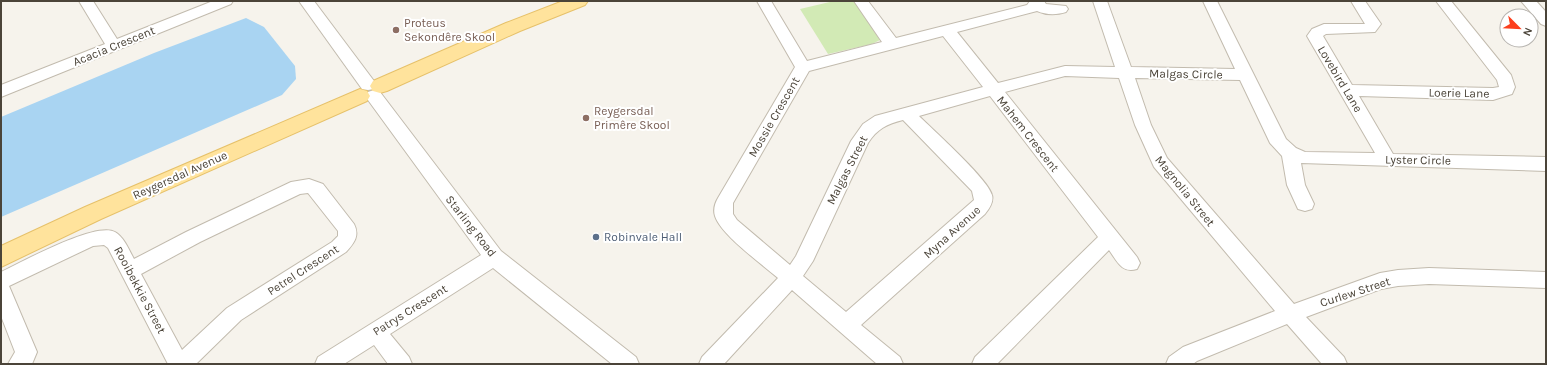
<svg xmlns="http://www.w3.org/2000/svg" width="1547" height="365" font-family="Karla,sans-serif">
  <style>
    .green { fill: #d2eab5 }
    .water { fill: #a9d4f2 }
    .lines { fill: none; stroke-linecap: round; stroke-linejoin: round }
    .minor-casing { stroke: #c2bbae; stroke-width: 2 }
    .major-casing { stroke: #e6c16a; stroke-width: 2 }
    .minor { fill: #fff; fill-rule: evenodd }
    .major { fill: #ffe39c; fill-rule: evenodd }
    .education-dot { fill: #8d6e63; stroke: #fff; stroke-width: 1.5 }
    .service-dot { fill: #5c6f8a; stroke: #fff; stroke-width: 1.5 }
    .labels { text-anchor: middle; stroke-width: 4; stroke-linejoin: round; paint-order: stroke }
    .education-label { font-size: 12px; fill: #785e54; stroke: #fff; text-anchor: start }
    .street-label { font-size: 12px; fill: #4b4439; stroke: #fff }
    .service-label { font-size: 12px; fill: #4e5e75; stroke: #fff; text-anchor: start }
  </style>
  <rect width="100%" height="100%" fill="#f6f3ec"/>
  <path class="green" d="M834 1H854L880 40 872 44 828 54 800 9Z"/>
  <path class="water" d="M246 18 264 27 295 66 296 79 282 95 1 217V117L154 53Z"/>
  <g class="lines">
    <g class="minor-casing">
      <g id="minor">
        <path d="M79 1H93L117 39 213 1H233L231 4 1 97V85L105 44Z"/>
        <path d="M299 1H314L374 81 376 85 374 89 368 90 362 89Z"/>
        <path d="M757 1H771L807 61 882 42 854 1H868L896 38 1027 5 1030 1H1044L1046 4 1066 6 1068 9 1066 12C1057 15 1046 15 1037 11L957 32 998 83 1065 66 1115 67 1093 1H1107L1131 67 1235 69 1203 1H1217L1286 139 1296 148 1305 152 1375 153 1307 36 1312 29 1324 24H1365L1351 1H1365L1381 24 1375 32 1326 34 1323 36 1352 85 1493 88 1499 87 1497 80 1436 1H1451L1511 75 1515 87 1512 94 1493 100 1359 96 1393 154 1546 157V171L1301 163 1305 185 1314 204 1312 209 1305 211 1298 209 1287 185 1282 156 1270 143 1240 80 1135 78 1151 125 1167 158 1294 304 1380 273 1398 270 1429 268 1546 272V288L1429 284 1398 286 1381 289 1306 317 1344 357 1347 364H1322L1287 324 1197 361 1193 364H1166L1169 357 1183 347 1275 311 1154 167 1135 125 1119 78 1065 76 1005 92 1137 257 1140 263 1137 269C1122 274 1117 261 1109 250L997 364H972L975 357 1098 237 990 96 919 116C933 130 988 179 992 195 994 202 989 209 985 214L861 325 900 357 903 364H877L792 290 724 364H699L702 357 778 278C762 264 721 235 715 216 713 210 715 203 718 198L795 67ZM943 36 983 87 875 116 863 124 851 141 796 256 790 265 737 220 733 214V203L809 71ZM903 120 972 191 974 200 846 312 803 276 813 261 868 143C877 129 887 124 903 120Z"/>
        <path d="M1521 1H1536L1546 12V26L1541 24Z"/>
        <path d="M374 90 380 92 501 251 636 357 639 364H612L493 268 390 334 409 357 412 364H388L374 345 344 364H315L318 357 481 255 368 100 366 96 368 92Z"/>
        <path d="M309 179 323 184 354 224C360 236 354 243 346 252L241 320 196 364H168L108 248 104 245 93 246 9 286 37 352 32 364H8L15 352 1 316V272C22 262 96 221 115 232 124 237 129 250 134 259L186 232 291 182ZM308 193 338 231V236L332 242 227 308 182 350 141 274 200 242 300 194Z"/>
      </g>
    </g>
    <g class="major-casing">
      <g id="major">
        <path d="M563 1H588L585 5 520 31 387 91 380 93 373 91 370 86 373 81 506 23Z"/>
        <path d="M360 89 367 91 370 96 367 101 101 219 1 267V246L85 207Z"/>
      </g>
    </g>
    <use href="#minor" class="minor"/>
    <use href="#major" class="major"/>
  </g>
  <g class="education-dot">
    <circle cx="396" cy="30" r="4"/>
    <circle cx="586" cy="118" r="4"/>
  </g>
  <circle class="service-dot" cx="596" cy="237" r="4"/>
  <g class="labels">
    <g class="education-label">
      <text x="404" y="27">Proteus<tspan x="404" dy="14">Sekondêre Skool</tspan></text>
      <text x="594" y="115">Reygersdal<tspan x="594" dy="14">Primêre Skool</tspan></text>
    </g>
    <g class="street-label">
      <text transform="translate(114 46) rotate(-22)" y="4">Acacia Crescent</text>
      <text transform="translate(1186 74) rotate(1)" y="4">Malgas Circle</text>
      <text transform="translate(1340 79) rotate(59)" y="4">Lovebird Lane</text>
      <text transform="translate(1459 93) rotate(1)" y="4">Loerie Lane</text>
      <text transform="translate(774 117) rotate(-60)" y="4">Mossie Crescent</text>
      <text transform="translate(1028 134) rotate(52)" y="4">Mahem Crescent</text>
      <text transform="translate(1418 160) rotate(1)" y="4">Lyster Circle</text>
      <text transform="translate(847 170) rotate(-63)" y="4">Malgas Street</text>
      <text transform="translate(180 175) rotate(-24)" y="4">Reygersdal Avenue</text>
      <text transform="translate(1185 191) rotate(51)" y="4">Magnolia Street</text>
      <text transform="translate(471 226) rotate(52)" y="4">Starling Road</text>
      <text transform="translate(952 232) rotate(-42)" y="4">Myna Avenue</text>
      <text transform="translate(303 270) rotate(-33)" y="4">Petrel Crescent</text>
      <text transform="translate(140 290) rotate(62)" y="4">Rooibekkie Street</text>
      <text transform="translate(1355 292) rotate(-18)" y="4">Curlew Street</text>
      <text transform="translate(410 310) rotate(-32)" y="4">Patrys Crescent</text>
    </g>
    <g class="service-label">
      <text x="604" y="241">Robinvale Hall</text>
    </g>
  </g>
  <rect width="1547" height="365" fill="none" stroke="#4b4439" stroke-width="4"/>
  <g transform="translate(1519 28) rotate(114)"><circle r="19" fill="#ffffff" stroke="#b7b4b0"/>
  <path d="M0-3L7 15L0 10L-7 15Z" fill="#fc3f1d"/>
  <text y="-6" font-size="11" font-weight="bold" text-anchor="middle" fill="#4b4439">N</text>
  </g>
</svg>
